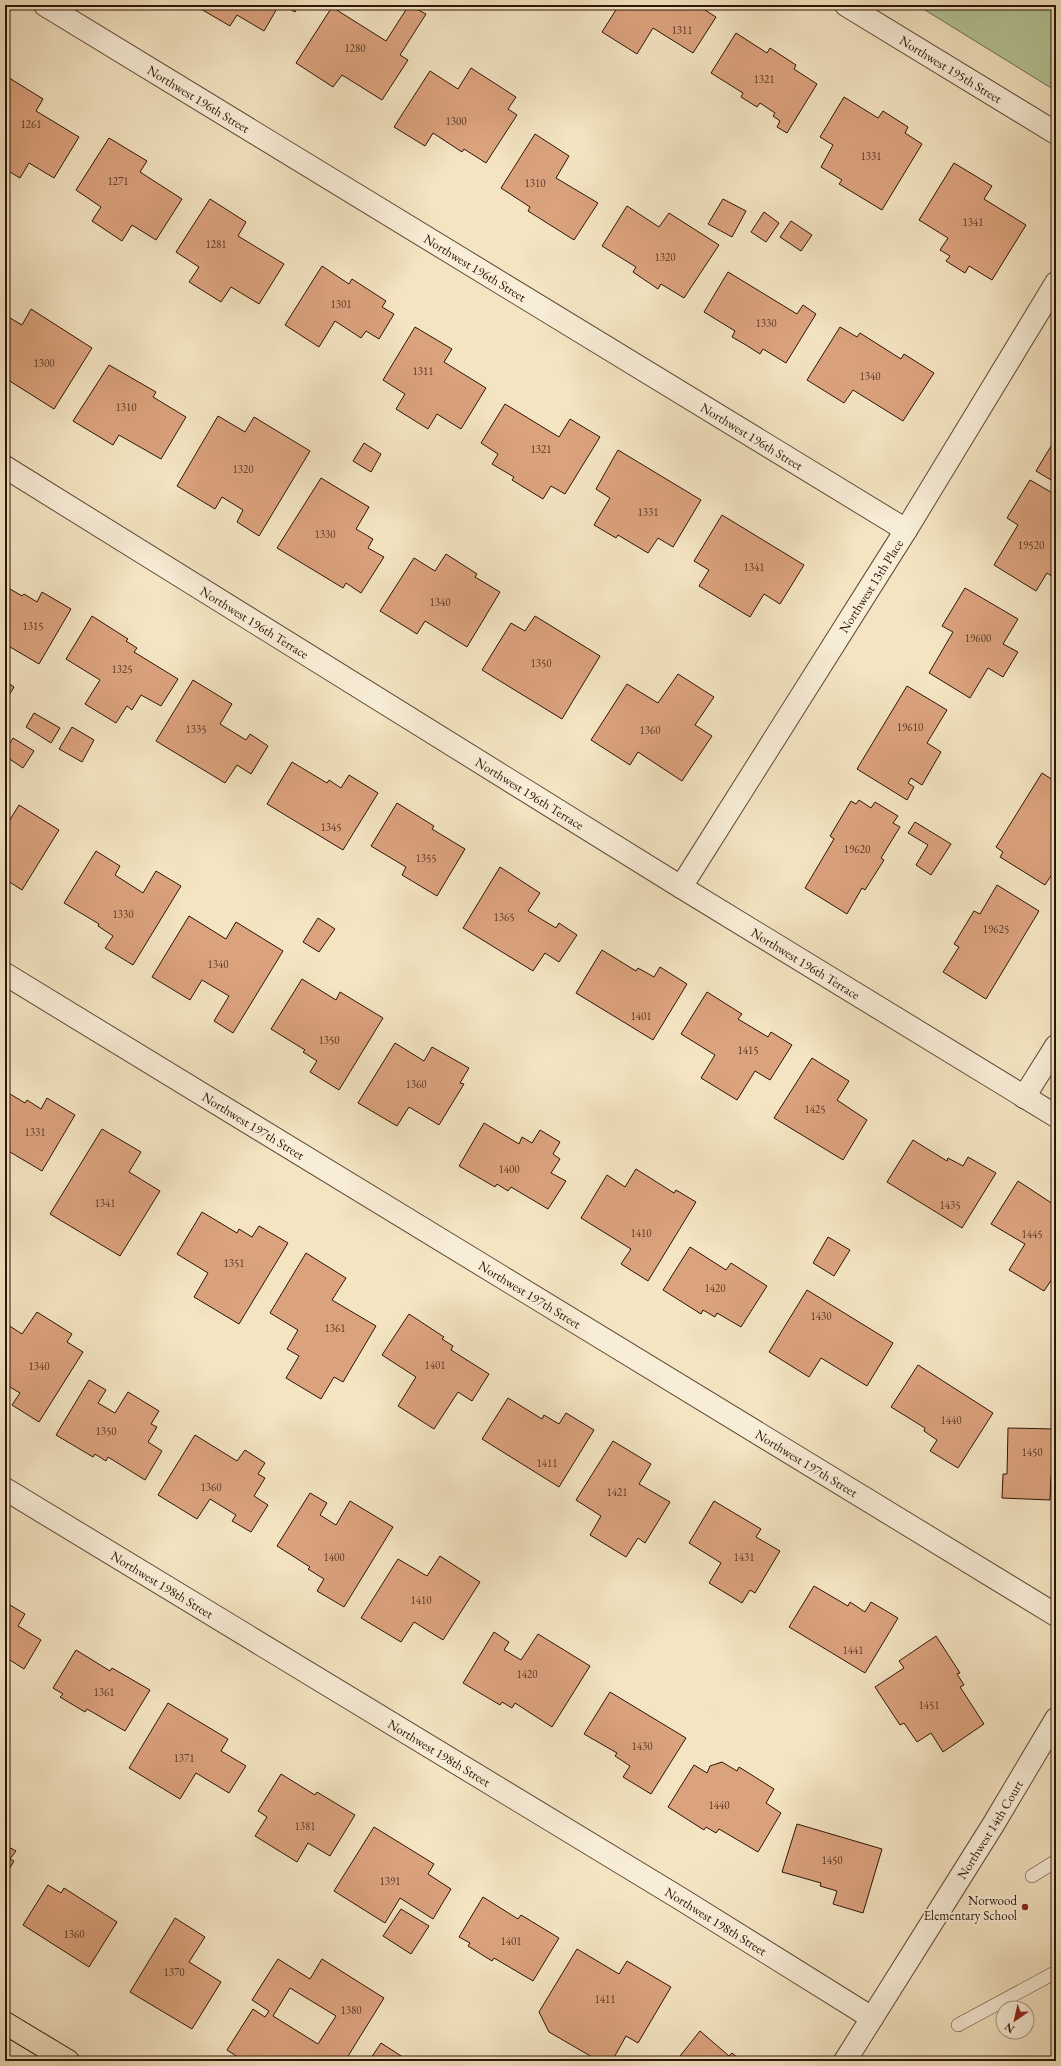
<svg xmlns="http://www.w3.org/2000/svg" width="1061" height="2066" font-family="'EB Garamond',serif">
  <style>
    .green { fill: #b5c598; stroke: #726d4f }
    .building { fill: #dba27e; stroke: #2e1506; fill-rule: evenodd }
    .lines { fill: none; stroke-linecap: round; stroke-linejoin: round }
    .service-casing { stroke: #604935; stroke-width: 14 }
    .minor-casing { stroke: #604935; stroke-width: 24 }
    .primary-casing { stroke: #2e1506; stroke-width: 24 }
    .service { stroke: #f8edd7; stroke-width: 13 }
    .minor { stroke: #f8edd7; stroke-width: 22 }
    .primary { stroke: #f4e4c2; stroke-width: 22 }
    .poi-dot { fill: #8f2418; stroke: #f8edd7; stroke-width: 1.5 }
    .labels { text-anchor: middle; stroke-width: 3.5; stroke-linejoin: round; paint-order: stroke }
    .number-label { font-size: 11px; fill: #593824 }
    .street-label { font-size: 13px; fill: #2e1506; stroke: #f8edd7 }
    .poi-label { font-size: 13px; fill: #2e1506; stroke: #f8edd7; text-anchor: end }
  </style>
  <rect width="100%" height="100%" fill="#f4e4c2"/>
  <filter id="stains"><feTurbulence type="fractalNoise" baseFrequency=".005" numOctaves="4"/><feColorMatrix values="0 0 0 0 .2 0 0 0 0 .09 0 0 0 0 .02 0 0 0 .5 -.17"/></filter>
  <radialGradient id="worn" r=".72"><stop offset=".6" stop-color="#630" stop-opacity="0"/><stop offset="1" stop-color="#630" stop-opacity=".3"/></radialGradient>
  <path class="green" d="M917 5H1056V91Z"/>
  <g class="building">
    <path d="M194 5H279L264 31 237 15 230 26Z"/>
    <path d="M282 5H299L295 12Z"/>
    <path d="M409 5 426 14 400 55 408 60 382 100 342 75 333 87 296 63 332 7 386 41Z"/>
    <path d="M619 5H697L716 17 693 53 653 28 637 54 602 32Z"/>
    <path d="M736 33 767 53 770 48 796 65 794 69 817 84 787 133 777 127 780 121 773 116 775 113 760 103 757 107 741 97 743 93 711 73Z"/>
    <path d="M471 68 516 97 508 109 517 115 486 163 464 149 462 152 433 133 425 146 394 127 430 71 458 89Z"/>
    <path d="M6 76 43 99 36 111 79 137 54 178 29 163 20 178 5 169Z"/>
    <path d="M844 97 878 118 883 111 908 127 905 133 922 144 882 210 839 184 842 180 821 167 833 145 820 137Z"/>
    <path d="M535 134 569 156 556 178 598 203 574 240 528 211 530 207 501 188Z"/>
    <path d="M109 138 147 161 140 172 182 199 156 240 132 225 122 241 92 221 101 207 76 190Z"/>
    <path d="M954 163 992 186 984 199 1026 225 992 280 969 266 965 273 946 261 950 256 940 250 948 238 919 220Z"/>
    <path d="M210 199 246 222 238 236 284 264 259 304 231 287 221 302 189 282 199 267 176 252Z"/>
    <path d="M723 199 746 211 732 237 708 224Z"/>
    <path d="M627 206 659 227 669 213 719 245 684 298 661 284 658 289 633 272 636 267 602 246Z"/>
    <path d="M764 212 779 223 766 242 751 232Z"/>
    <path d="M791 221 812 235 801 251 780 237Z"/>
    <path d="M322 266 349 284 352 279 386 301 382 307 394 314 379 339 366 331 361 338 335 321 319 347 285 325Z"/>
    <path d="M728 272 797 314 803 305 816 314 786 363 763 349 760 354 746 345 732 337 735 331 704 312Z"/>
    <path d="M31 309 92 348 54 409 5 378V315L22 325Z"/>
    <path d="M415 327 452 349 444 362 486 388 461 429 437 414 428 429 396 409 405 394 383 380Z"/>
    <path d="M840 327 857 337 860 333 901 359 904 354 934 373 903 421 853 390 844 403 807 380Z"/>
    <path d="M109 365 156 392 153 397 186 417 161 459 119 435 113 445 73 421Z"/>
    <path d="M505 404 559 437 570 419 600 437 565 494 551 486 543 499 512 480 514 477 492 464 498 454 481 443Z"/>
    <path d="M218 416 245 432 254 417 310 451 259 536 237 522 243 510 222 497 215 509 177 486Z"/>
    <path d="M1056 429V438L1052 435Z"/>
    <path d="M1056 438V483L1036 471Z"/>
    <path d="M364 443 381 454 371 472 353 461Z"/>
    <path d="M618 450 701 500 673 547 658 538 648 553 618 535 616 538 594 525 610 498 596 489Z"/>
    <path d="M321 478 369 507 356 529 373 539 368 548 384 557 361 593 346 583 343 588 277 548Z"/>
    <path d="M1030 480 1056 495V579L1047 573 1036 591 994 565 1018 525 1007 518Z"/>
    <path d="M722 515 804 565 780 604 764 594 750 617 699 586 709 570 694 561Z"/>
    <path d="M446 554 477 574 475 577 500 592 467 647 425 621 417 634 380 611 414 558 435 571Z"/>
    <path d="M5 586 22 596 24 594 37 602 42 592 71 609 39 664 5 644Z"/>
    <path d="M965 588 1018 619 1003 644 1018 652 1003 677 988 668 970 698 929 673 953 632 942 626Z"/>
    <path d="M92 616 128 639 126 641 137 648 134 652 178 679 161 706 141 695 132 710 127 706 116 723 85 704 100 680 66 659Z"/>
    <path d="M535 616 600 656 562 719 482 670 511 623 525 631Z"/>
    <path d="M678 674 714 697 695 725 712 736 682 781 638 752 630 765 591 740 627 684 658 703Z"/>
    <path d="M193 680 232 704 220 724 246 740 250 734 268 746 251 774 237 765 225 783 156 741Z"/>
    <path d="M5 681 14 687 5 702Z"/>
    <path d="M907 686 947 710 927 743 941 752 922 785 911 778 908 783 914 787 907 800 857 769Z"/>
    <path d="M34 713 60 728 51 743 26 727Z"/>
    <path d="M72 727 94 740 82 762 59 749Z"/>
    <path d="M13 738 34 751 23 768 5 756V751Z"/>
    <path d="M292 762 327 783 329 780 341 788 349 775 378 793 343 850 267 804Z"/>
    <path d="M1042 773 1056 782V868L1045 885 1000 857 1003 852 996 847Z"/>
    <path d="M859 800 871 808 875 802 898 816 893 823 900 827 881 858 884 860 865 890 862 888 847 914 805 888 834 839 830 836 851 801 856 804Z"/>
    <path d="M397 803 434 826 432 829 465 849 437 896 402 875 406 867 371 846Z"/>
    <path d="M19 805 59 830 22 890 5 879V828Z"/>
    <path d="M915 822 951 844 931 875 916 865 928 845 908 833Z"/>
    <path d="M96 851 120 866 115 875 143 893 156 871 181 886 133 965 105 948 113 936 98 926 99 924 64 903Z"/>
    <path d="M500 867 540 893 528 911 556 928 559 923 577 935 559 962 545 953 533 971 463 928Z"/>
    <path d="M997 885 1039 911 986 999 943 972 959 947 954 944 974 911 980 914Z"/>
    <path d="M189 916 226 939 236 922 283 951 233 1033 214 1021 229 996 202 980 190 1000 152 977Z"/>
    <path d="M318 918 335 929 319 952 303 942Z"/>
    <path d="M602 950 636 971 638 968 654 977 660 967 687 984 653 1040 576 993Z"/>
    <path d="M302 979 336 1000 340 992 383 1018 339 1090 310 1072 317 1061 303 1052 305 1050 271 1029Z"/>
    <path d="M707 992 742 1014 738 1019 768 1037 771 1032 792 1045 770 1080 755 1071 737 1100 701 1078 715 1055 681 1034Z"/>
    <path d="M395 1043 424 1061 432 1047 469 1068 460 1083 464 1084 439 1125 409 1107 397 1126 358 1103Z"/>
    <path d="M812 1058 849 1081 837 1100 867 1120 843 1160 774 1118Z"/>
    <path d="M5 1091 25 1103 27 1100 41 1109 47 1098 75 1115 42 1171 5 1149Z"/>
    <path d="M484 1123 519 1144 522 1137 532 1143 540 1130 560 1142 553 1154 560 1159 551 1173 566 1181 548 1209 511 1187 508 1191 497 1184 495 1187 459 1166Z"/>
    <path d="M102 1129 141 1152 129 1172 160 1191 120 1256 50 1214Z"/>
    <path d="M913 1140 947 1161 948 1158 963 1166 968 1157 996 1173 962 1228 887 1182Z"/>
    <path d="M636 1169 674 1193 676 1190 696 1202 648 1281 621 1264 631 1249 581 1218 607 1175 625 1187Z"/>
    <path d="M1018 1181 1053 1204 1051 1207 1056 1210V1273L1044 1291 1009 1270 1025 1244 991 1224Z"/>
    <path d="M202 1212 237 1233 239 1229 252 1237 259 1226 288 1243 239 1324 194 1297 208 1273 177 1254Z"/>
    <path d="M828 1237 850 1250 834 1276 813 1263Z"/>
    <path d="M690 1247 726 1270 731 1263 767 1286 741 1327 717 1313 715 1317 703 1310 701 1314 663 1290Z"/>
    <path d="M306 1253 346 1278 332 1300 376 1326 343 1382 334 1377 321 1399 286 1378 299 1356 287 1349 298 1330 270 1313Z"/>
    <path d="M807 1290 893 1343 867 1386 821 1358 809 1377 769 1352Z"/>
    <path d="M37 1312 72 1334 67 1342 83 1352 39 1422 12 1405 20 1393 5 1384V1323L22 1334Z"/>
    <path d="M409 1314 444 1337 442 1339 453 1346 451 1350 489 1374 472 1401 458 1392 434 1429 398 1406 416 1377 382 1355Z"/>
    <path d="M918 1365 993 1413 958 1468 930 1451 937 1440 924 1431 925 1428 891 1407Z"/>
    <path d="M89 1380 106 1390 98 1403 115 1413 128 1392 159 1411 151 1424 157 1427 148 1442 162 1451 145 1480 108 1457 106 1461 95 1454 93 1457 56 1435Z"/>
    <path d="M508 1398 542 1419 544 1415 559 1424 566 1413 594 1430 559 1487 482 1439Z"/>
    <path d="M1008 1428 1056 1429V1476H1051L1050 1500 1002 1498 1003 1474H1007Z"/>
    <path d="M195 1435 237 1461 245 1450 265 1463 258 1474 265 1478 254 1496 268 1505 251 1532 232 1521 236 1515 210 1499 197 1519 158 1495Z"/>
    <path d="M613 1441 651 1464 639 1484 670 1502 645 1543 638 1538 626 1557 590 1535 601 1516 576 1500Z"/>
    <path d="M310 1493 327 1503 320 1515 336 1525 350 1501 393 1527 344 1607 317 1591 324 1579 308 1569 310 1567 277 1546Z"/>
    <path d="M714 1501 761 1529 756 1537 780 1551 755 1593 750 1590 742 1603 709 1583 721 1563 689 1543Z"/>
    <path d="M440 1556 480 1582 443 1640 414 1622 401 1642 361 1618 398 1559 427 1576Z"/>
    <path d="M814 1586 848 1606 850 1602 865 1612 871 1602 898 1618 865 1673 789 1627Z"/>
    <path d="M5 1602 25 1614 18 1626 41 1640 24 1669 5 1657Z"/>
    <path d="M494 1632 509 1642 504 1650 521 1660 538 1634 590 1666 552 1727 515 1703 512 1708 502 1702 500 1705 463 1683Z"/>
    <path d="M936 1636 960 1673 957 1674 964 1685 960 1687 984 1724 943 1752 931 1733 917 1742 904 1723 900 1725 875 1687 904 1668 899 1661Z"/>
    <path d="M76 1650 110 1671 112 1668 150 1690 125 1731 87 1709 85 1712 60 1697 63 1694 53 1688Z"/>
    <path d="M610 1692 686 1738 651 1794 623 1777 630 1766 615 1756 617 1753 584 1734Z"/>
    <path d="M168 1703 228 1739 221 1751 246 1766 229 1793 196 1773 180 1799 129 1768Z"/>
    <path d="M722 1762 737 1771 739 1767 774 1789 766 1803 781 1813 758 1852 719 1829 716 1833 706 1827 704 1830 668 1807 694 1765 707 1773 710 1766Z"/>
    <path d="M281 1774 315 1795 317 1792 355 1815 330 1856 308 1843 297 1862 255 1836 267 1817 258 1811Z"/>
    <path d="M797 1824 882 1849 863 1913 833 1904 837 1891 820 1886 821 1883 782 1872Z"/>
    <path d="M374 1827 434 1864 428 1874 451 1889 433 1919 400 1898 385 1923 334 1891Z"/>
    <path d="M5 1845 16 1851 10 1859 14 1861 5 1876Z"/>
    <path d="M48 1885 61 1893 64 1888 117 1922 89 1967 23 1925Z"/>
    <path d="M483 1897 518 1919 521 1915 559 1938 533 1981 494 1958 492 1961 468 1946 470 1943 459 1937Z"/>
    <path d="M401 1909 429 1926 411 1954 383 1936Z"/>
    <path d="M175 1918 205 1937 189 1962 221 1982 192 2029 130 1992Z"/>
    <path d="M577 1949 619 1974 627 1961 671 1987 638 2043 626 2036 612 2061H599L549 2032 539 2012Z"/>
    <path d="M278 1959 310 1979 322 1959 384 1998 345 2061 335 2057 333 2061H244L227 2050 253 2009 265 2017 269 2011 252 2000ZM290 1988 336 2016 318 2044 273 2016Z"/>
    <path d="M700 2031 729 2056 732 2053 742 2061H676Z"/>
    <path d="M381 2043 409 2061H369Z"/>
  </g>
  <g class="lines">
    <g class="service-casing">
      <g id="service">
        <path d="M1032 1876 1056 1861"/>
        <path d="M958 2025 1056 1972"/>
      </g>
    </g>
    <g class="minor-casing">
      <g id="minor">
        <path id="s1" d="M45 5 906 530"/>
        <path id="s2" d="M846 5 1056 133"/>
        <path id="s3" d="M5 467 681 887 1056 1116"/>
        <path id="s4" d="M681 887 906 530 1056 283"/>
        <path id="s5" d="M5 974 1056 1615"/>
        <path d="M1024 1097 1056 1046"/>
        <path id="s6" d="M5 1489 681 1899 872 2018"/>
        <path id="s7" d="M845 2061 993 1825 1056 1719"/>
      </g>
    </g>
    <g class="primary-casing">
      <path id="primary" d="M5 2023 68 2061"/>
    </g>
    <use href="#service" class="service"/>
    <use href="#minor" class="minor"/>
    <use href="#primary" class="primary"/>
  </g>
  <circle class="poi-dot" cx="1025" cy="1907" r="4"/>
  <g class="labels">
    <g class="number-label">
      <text x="682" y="34">1311</text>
      <text x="355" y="52">1280</text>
      <text x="764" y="83">1321</text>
      <text x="456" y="125">1300</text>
      <text x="31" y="128">1261</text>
      <text x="871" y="160">1331</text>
      <text x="118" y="185">1271</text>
      <text x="535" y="187">1310</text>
      <text x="973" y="226">1341</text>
      <text x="216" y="248">1281</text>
      <text x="665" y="261">1320</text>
      <text x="341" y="308">1301</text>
      <text x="766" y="327">1330</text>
      <text x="44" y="367">1300</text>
      <text x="423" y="375">1311</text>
      <text x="870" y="380">1340</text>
      <text x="126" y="411">1310</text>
      <text x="541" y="453">1321</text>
      <text x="243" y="473">1320</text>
      <text x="648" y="516">1331</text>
      <text x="325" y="538">1330</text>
      <text x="1031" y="549">19520</text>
      <text x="754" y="571">1341</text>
      <text x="440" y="606">1340</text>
      <text x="33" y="630">1315</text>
      <text x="978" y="642">19600</text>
      <text x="541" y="667">1350</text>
      <text x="122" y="673">1325</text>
      <text x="910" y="731">19610</text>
      <text x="196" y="733">1335</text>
      <text x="650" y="734">1360</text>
      <text x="331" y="831">1345</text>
      <text x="857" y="853">19620</text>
      <text x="426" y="862">1355</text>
      <text x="123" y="918">1330</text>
      <text x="504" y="921">1365</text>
      <text x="996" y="933">19625</text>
      <text x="218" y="968">1340</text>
      <text x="641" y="1020">1401</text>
      <text x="329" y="1044">1350</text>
      <text x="748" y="1054">1415</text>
      <text x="416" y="1088">1360</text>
      <text x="815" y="1113">1425</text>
      <text x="35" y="1136">1331</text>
      <text x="509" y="1173">1400</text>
      <text x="105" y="1207">1341</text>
      <text x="950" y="1209">1435</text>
      <text x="641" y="1237">1410</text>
      <text x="1032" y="1238">1445</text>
      <text x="234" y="1267">1351</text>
      <text x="715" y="1292">1420</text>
      <text x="821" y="1320">1430</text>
      <text x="335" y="1332">1361</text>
      <text x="435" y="1369">1401</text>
      <text x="39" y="1370">1340</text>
      <text x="951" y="1424">1440</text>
      <text x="106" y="1435">1350</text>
      <text x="1032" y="1456">1450</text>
      <text x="547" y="1467">1411</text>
      <text x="211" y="1491">1360</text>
      <text x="617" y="1496">1421</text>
      <text x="334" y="1561">1400</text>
      <text x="744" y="1561">1431</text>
      <text x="421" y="1604">1410</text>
      <text x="853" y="1654">1441</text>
      <text x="527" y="1678">1420</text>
      <text x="104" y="1696">1361</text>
      <text x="929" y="1709">1451</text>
      <text x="642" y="1750">1430</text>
      <text x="184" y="1762">1371</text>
      <text x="719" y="1809">1440</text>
      <text x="305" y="1830">1381</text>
      <text x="832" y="1864">1450</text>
      <text x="390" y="1885">1391</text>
      <text x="74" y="1938">1360</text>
      <text x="511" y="1945">1401</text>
      <text x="174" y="1976">1370</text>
      <text x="605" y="2003">1411</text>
      <text x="351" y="2014">1380</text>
    </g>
    <g class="street-label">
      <text dy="5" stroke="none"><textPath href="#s2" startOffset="123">Northwest 195th Street</textPath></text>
      <text dy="5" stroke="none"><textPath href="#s1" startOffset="180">Northwest 196th Street</textPath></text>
      <text dy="5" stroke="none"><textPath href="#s1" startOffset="504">Northwest 196th Street</textPath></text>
      <text dy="5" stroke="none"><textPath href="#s1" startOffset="828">Northwest 196th Street</textPath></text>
      <text dy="5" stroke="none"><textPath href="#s4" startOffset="356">Northwest 13th Place</textPath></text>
      <text dy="5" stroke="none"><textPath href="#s3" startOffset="294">Northwest 196th Terrace</textPath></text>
      <text dy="5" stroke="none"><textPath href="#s3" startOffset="618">Northwest 196th Terrace</textPath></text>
      <text dy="5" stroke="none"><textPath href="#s3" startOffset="942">Northwest 196th Terrace</textPath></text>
      <text dy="5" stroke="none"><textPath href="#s5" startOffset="291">Northwest 197th Street</textPath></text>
      <text dy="5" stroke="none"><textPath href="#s5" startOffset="615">Northwest 197th Street</textPath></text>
      <text dy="5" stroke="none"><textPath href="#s5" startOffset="939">Northwest 197th Street</textPath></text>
      <text dy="5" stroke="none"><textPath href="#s6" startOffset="184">Northwest 198th Street</textPath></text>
      <text dy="5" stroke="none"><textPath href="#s6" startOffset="508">Northwest 198th Street</textPath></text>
      <text dy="5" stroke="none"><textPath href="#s7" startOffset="273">Northwest 14th Court</textPath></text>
      <text dy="5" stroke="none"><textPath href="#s6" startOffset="832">Northwest 198th Street</textPath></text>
    </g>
    <g class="poi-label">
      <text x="1017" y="1905">Norwood<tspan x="1017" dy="15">Elementary School</tspan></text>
    </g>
  </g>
  <rect width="1061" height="2066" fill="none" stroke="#f4e4c2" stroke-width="20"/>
  <rect x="6" y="6" width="1049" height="2054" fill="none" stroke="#2e1506" stroke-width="2"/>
  <rect x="10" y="10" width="1041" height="2046" fill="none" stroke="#2e1506"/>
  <g transform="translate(1015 2020) rotate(214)"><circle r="19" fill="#f8edd7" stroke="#a79783"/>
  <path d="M0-3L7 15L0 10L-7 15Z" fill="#8f2418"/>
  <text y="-6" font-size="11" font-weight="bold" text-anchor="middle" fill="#2e1506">N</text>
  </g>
  <rect width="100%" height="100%" filter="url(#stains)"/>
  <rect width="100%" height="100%" fill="url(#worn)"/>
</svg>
